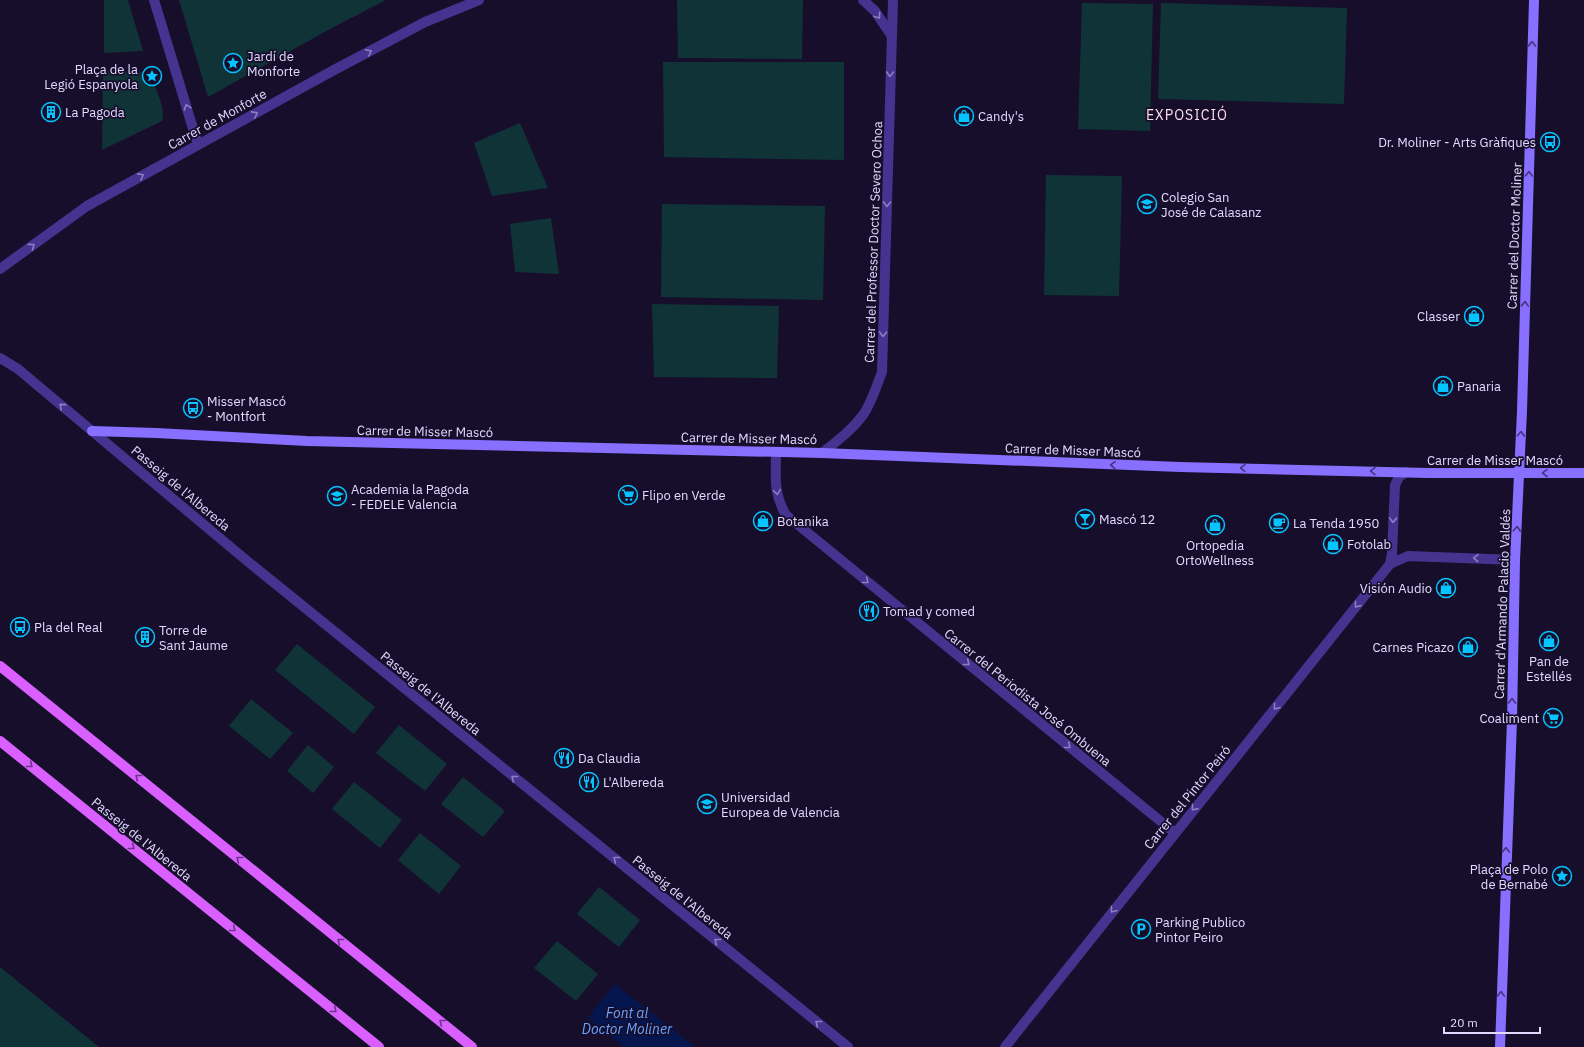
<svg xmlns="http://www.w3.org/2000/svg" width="1584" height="1047" font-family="'IBM Plex Sans',sans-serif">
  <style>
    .green { fill: #103337 }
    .water { fill: #05164e }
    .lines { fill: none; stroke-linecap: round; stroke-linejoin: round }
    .street { stroke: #443490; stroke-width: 10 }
    .secondary { stroke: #8770ff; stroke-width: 10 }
    .primary { stroke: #d960ff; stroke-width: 10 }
    .oneway { stroke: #8c7ec2 }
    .oneway2 { stroke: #443580 }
    .oneway3 { stroke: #6e338b }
    .labels { text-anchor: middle; stroke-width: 3.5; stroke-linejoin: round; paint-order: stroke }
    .poi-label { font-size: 13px; fill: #e3d9ff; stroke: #170e2c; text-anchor: start }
    .street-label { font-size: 13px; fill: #e3d9ff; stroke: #170e2c }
    .neighbourhood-label { font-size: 14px; letter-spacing: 1px; fill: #ffdbed; stroke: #170e2c }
    .water-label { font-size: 14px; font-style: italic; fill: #67a4ff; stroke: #170e2c }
  </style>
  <rect width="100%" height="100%" fill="#170e2c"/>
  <g class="green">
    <path d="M104 0H128L143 51 104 53Z"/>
    <path d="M179 0H386L330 29 208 97Z"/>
    <path d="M677 0H803L802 59 678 58Z"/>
    <path d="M1082 3 1153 4 1150 131 1078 129Z"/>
    <path d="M1161 3 1347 8 1344 104 1158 99Z"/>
    <path d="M663 62H844V160L664 157Z"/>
    <path d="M103 70 150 73C154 86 167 109 162 121L102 150Z"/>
    <path d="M520 123 548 188 492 196 474 143Z"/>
    <path d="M1046 175 1122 176 1119 296 1044 295Z"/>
    <path d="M662 204 825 206 823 300 661 297Z"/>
    <path d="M551 218 559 274 515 272 510 224Z"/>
    <path d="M652 304 779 306 777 378 654 377Z"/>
    <path d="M297 644 375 707 354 734 275 670Z"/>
    <path d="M251 699 293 733 270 759 229 726Z"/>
    <path d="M399 725 447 764 425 791 376 753Z"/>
    <path d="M308 745 334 767 313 793 287 771Z"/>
    <path d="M463 777 505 811 483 837 441 804Z"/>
    <path d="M354 782 402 820 380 848 332 809Z"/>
    <path d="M420 833 461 866 439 894 398 860Z"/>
    <path d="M599 887 640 920 619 947 577 914Z"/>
    <path d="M557 941 598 974 576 1001 534 968Z"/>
    <path d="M0 967 99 1047H0Z"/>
  </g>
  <path class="water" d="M615 984 695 1047H624L588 1018Z"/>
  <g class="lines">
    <g class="street">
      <path d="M154 0 198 145"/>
      <path d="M863 0 875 11 891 35"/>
      <path d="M0 269 87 206 334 70 425 22 479 0"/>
      <path d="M0 358 18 369 246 560 848 1047"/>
      <path d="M776 453C776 477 773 493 786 515L1175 833"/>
      <path d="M822 453C837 441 852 430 863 415 872 402 876 387 882 372L893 0"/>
      <path d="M1390 564 1392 554 1395 485 1399 477 1406 472"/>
      <path d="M1005 1047 1390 564 1408 556 1515 560"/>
    </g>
    <g class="secondary">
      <path d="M92 431 156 433 307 441 822 453 1180 467 1428 473H1584"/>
      <path d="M1500 1047 1512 720 1515 560 1522 411 1534 0"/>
    </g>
    <g class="primary">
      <path d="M0 666 472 1047"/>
      <path d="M0 741 379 1047"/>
    </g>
  </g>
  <defs><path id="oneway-chevron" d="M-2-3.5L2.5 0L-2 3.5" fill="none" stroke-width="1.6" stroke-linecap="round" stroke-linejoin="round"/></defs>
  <g class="oneway">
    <use href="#oneway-chevron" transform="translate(878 16) rotate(54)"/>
    <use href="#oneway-chevron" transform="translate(369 52) rotate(-27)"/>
    <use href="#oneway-chevron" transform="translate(890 74) rotate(91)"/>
    <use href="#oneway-chevron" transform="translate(187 107) rotate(-107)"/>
    <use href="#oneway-chevron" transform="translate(255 114) rotate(-29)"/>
    <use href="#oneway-chevron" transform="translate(141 176) rotate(-29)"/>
    <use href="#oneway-chevron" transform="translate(887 204) rotate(91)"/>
    <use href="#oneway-chevron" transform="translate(32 246) rotate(-37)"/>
    <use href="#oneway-chevron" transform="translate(883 334) rotate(92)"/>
    <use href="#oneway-chevron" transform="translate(62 406) rotate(-140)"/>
    <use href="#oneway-chevron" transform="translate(777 492) rotate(82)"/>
    <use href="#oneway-chevron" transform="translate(1393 520) rotate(92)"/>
    <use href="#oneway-chevron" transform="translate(1476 558) rotate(-178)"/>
    <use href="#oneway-chevron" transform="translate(866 581) rotate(39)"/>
    <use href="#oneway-chevron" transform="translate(1357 605) rotate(129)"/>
    <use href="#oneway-chevron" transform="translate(967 663) rotate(39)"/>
    <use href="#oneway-chevron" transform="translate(1276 707) rotate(129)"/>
    <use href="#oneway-chevron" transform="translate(1068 746) rotate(39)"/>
    <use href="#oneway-chevron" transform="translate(514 778) rotate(-141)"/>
    <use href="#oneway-chevron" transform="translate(1194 808) rotate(129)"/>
    <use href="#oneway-chevron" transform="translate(616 859) rotate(-141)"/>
    <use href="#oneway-chevron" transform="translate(1113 910) rotate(128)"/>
    <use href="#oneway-chevron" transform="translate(717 941) rotate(-141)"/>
    <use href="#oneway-chevron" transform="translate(818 1023) rotate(-141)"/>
  </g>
  <g class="oneway2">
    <use href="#oneway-chevron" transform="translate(1532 44) rotate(-88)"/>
    <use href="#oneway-chevron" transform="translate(1529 174) rotate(-88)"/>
    <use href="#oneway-chevron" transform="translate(1525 304) rotate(-88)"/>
    <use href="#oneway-chevron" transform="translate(1521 434) rotate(-87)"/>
    <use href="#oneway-chevron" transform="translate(1113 465) rotate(-178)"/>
    <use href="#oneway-chevron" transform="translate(1243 468) rotate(-179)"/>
    <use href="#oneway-chevron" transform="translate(1373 471) rotate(-179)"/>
    <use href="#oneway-chevron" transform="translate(1545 473) rotate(-179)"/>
    <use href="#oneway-chevron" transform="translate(1517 529) rotate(-87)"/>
    <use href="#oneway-chevron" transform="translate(1512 701) rotate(-89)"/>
    <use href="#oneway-chevron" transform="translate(1506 850) rotate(-88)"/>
    <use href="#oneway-chevron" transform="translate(1501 994) rotate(-88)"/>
  </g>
  <g class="oneway3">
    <use href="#oneway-chevron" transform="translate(30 765) rotate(39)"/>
    <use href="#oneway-chevron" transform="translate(138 777) rotate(-141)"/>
    <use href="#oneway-chevron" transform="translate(132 847) rotate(39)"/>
    <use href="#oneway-chevron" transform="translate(239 859) rotate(-141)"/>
    <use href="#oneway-chevron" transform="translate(233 929) rotate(39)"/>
    <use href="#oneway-chevron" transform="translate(340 941) rotate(-141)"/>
    <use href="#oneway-chevron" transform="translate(334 1010) rotate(39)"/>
    <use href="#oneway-chevron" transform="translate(442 1022) rotate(-141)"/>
  </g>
  <defs>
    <g id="sight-ring" transform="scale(1)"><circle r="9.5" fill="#170e2c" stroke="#05c4ff" stroke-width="1.5"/><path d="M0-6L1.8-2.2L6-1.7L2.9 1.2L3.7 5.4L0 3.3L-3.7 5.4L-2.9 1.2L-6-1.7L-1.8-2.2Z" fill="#05c4ff"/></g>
    <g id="building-ring" transform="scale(1)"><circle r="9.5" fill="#170e2c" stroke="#05c4ff" stroke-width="1.5"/><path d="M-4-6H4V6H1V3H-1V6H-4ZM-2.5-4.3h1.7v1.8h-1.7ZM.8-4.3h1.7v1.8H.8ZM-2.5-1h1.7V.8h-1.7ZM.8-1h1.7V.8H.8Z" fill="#05c4ff"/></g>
    <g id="shop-ring" transform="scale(1)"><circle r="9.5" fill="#170e2c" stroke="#05c4ff" stroke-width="1.5"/><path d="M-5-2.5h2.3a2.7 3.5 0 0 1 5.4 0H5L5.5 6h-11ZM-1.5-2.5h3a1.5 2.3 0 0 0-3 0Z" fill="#05c4ff"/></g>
    <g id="bus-ring" transform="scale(1)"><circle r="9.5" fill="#170e2c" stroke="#05c4ff" stroke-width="1.5"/><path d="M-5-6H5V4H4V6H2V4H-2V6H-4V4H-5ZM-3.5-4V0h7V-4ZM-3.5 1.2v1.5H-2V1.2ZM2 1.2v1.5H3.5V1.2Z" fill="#05c4ff"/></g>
    <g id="school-ring" transform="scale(1)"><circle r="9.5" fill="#170e2c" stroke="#05c4ff" stroke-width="1.5"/><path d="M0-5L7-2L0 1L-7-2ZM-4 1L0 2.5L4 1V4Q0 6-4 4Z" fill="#05c4ff"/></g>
    <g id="supermarket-ring" transform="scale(1)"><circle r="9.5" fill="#170e2c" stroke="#05c4ff" stroke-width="1.5"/><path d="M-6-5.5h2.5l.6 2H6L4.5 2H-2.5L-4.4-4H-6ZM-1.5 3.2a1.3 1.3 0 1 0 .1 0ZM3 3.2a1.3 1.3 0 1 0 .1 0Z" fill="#05c4ff"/></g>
    <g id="bar-ring" transform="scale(1)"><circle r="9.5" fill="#170e2c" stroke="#05c4ff" stroke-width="1.5"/><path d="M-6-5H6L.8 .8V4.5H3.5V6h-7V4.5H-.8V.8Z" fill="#05c4ff"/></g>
    <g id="cafe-ring" transform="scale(1)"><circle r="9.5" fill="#170e2c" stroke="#05c4ff" stroke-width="1.5"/><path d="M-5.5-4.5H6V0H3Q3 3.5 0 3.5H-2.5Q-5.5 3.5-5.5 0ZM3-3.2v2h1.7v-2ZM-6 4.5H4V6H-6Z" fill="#05c4ff"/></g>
    <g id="restaurant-ring" transform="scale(1)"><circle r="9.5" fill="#170e2c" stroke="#05c4ff" stroke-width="1.5"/><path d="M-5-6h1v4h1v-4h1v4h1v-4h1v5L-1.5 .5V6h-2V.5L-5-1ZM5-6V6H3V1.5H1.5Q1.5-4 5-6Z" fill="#05c4ff"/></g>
    <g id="university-ring" transform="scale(1)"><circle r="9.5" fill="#170e2c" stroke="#05c4ff" stroke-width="1.5"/><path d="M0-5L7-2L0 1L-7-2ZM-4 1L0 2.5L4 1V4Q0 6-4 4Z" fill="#05c4ff"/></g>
    <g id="parking-ring" transform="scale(1)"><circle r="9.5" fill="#170e2c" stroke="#05c4ff" stroke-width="1.5"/><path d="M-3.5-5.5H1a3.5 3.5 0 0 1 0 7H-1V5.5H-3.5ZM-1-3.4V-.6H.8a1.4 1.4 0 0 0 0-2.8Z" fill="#05c4ff"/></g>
  </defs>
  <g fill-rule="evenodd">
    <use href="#sight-ring" x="233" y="63"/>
    <use href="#sight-ring" x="152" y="76"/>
    <use href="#building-ring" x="51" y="112"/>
    <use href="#shop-ring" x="964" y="116"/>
    <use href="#bus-ring" x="1550" y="142"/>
    <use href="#school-ring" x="1147" y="204"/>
    <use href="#shop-ring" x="1474" y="316"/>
    <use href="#shop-ring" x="1443" y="386"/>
    <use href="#bus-ring" x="193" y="408"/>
    <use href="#supermarket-ring" x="628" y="495"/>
    <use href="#school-ring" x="337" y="496"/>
    <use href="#bar-ring" x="1085" y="519"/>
    <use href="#shop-ring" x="763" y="521"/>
    <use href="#cafe-ring" x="1279" y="523"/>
    <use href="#shop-ring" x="1215" y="525"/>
    <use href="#shop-ring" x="1333" y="544"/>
    <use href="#shop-ring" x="1446" y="588"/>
    <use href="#restaurant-ring" x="869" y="611"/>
    <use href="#bus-ring" x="20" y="627"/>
    <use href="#building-ring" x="145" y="637"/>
    <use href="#shop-ring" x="1549" y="641"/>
    <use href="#shop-ring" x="1468" y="647"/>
    <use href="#supermarket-ring" x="1553" y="718"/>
    <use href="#restaurant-ring" x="564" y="758"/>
    <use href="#restaurant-ring" x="589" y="782"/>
    <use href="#university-ring" x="707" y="804"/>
    <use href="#sight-ring" x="1562" y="876"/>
    <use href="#parking-ring" x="1141" y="929"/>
  </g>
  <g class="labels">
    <g class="poi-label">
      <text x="247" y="61">Jardí de<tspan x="247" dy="15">Monforte</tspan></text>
      <text x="138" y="74" text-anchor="end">Plaça de la<tspan x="138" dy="15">Legió Espanyola</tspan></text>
      <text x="65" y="117">La Pagoda</text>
      <text x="978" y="121">Candy's</text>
      <text x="1536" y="147" text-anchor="end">Dr. Moliner - Arts Gràfiques</text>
      <text x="1161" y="202">Colegio San<tspan x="1161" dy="15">José de Calasanz</tspan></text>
      <text x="1460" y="321" text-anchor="end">Classer</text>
      <text x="1457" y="391">Panaria</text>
      <text x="207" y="406">Misser Mascó<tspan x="207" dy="15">- Montfort</tspan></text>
      <text x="351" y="494">Academia la Pagoda<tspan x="351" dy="15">- FEDELE Valencia</tspan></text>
      <text x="642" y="500">Flipo en Verde</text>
      <text x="1099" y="524">Mascó 12</text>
      <text x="777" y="526">Botanika</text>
      <text x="1293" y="528">La Tenda 1950</text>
      <text x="1347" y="549">Fotolab</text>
      <text x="1215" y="550" text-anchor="middle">Ortopedia<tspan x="1215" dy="15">OrtoWellness</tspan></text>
      <text x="1432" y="593" text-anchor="end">Visión Audio</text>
      <text x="883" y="616">Tomad y comed</text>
      <text x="34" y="632">Pla del Real</text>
      <text x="159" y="635">Torre de<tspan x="159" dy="15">Sant Jaume</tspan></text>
      <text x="1454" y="652" text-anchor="end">Carnes Picazo</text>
      <text x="1549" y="666" text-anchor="middle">Pan de<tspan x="1549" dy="15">Estellés</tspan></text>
      <text x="1539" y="723" text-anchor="end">Coaliment</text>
      <text x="578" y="763">Da Claudia</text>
      <text x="603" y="787">L'Albereda</text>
      <text x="721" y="802">Universidad<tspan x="721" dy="15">Europea de Valencia</tspan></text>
      <text x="1548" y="874" text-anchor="end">Plaça de Polo<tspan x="1548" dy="15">de Bernabé</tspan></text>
      <text x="1155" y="927">Parking Publico<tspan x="1155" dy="15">Pintor Peiro</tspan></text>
    </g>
    <g class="street-label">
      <text transform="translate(217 119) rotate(-29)" y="5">Carrer de Monforte</text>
      <text transform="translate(1514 236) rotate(-88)" y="5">Carrer del Doctor Moliner</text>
      <text transform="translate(873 242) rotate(-88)" y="5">Carrer del Professor Doctor Severo Ochoa</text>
      <text transform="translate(425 431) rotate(1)" y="5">Carrer de Misser Mascó</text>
      <text transform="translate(749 438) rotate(1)" y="5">Carrer de Misser Mascó</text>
      <text transform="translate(1073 450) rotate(2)" y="5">Carrer de Misser Mascó</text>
      <text x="1495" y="465">Carrer de Misser Mascó</text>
      <text transform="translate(181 488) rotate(40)" y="5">Passeig de l'Albereda</text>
      <text transform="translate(1502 604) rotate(-88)" y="5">Carrer d'Armando Palacio Valdés</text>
      <text transform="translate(431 693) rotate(39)" y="5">Passeig de l'Albereda</text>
      <text transform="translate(1028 697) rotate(39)" y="5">Carrer del Periodista José Ombuena</text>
      <text transform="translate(1187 797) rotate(-51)" y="5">Carrer del Pintor Peiró</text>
      <text transform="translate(142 839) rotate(39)" y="5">Passeig de l'Albereda</text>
      <text transform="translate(683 897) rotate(39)" y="5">Passeig de l'Albereda</text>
    </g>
    <g class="neighbourhood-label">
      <text x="1187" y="120">EXPOSICIÓ</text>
    </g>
    <g class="water-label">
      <text x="627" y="1018">Font al<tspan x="627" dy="16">Doctor Moliner</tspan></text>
    </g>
  </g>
  <path d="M1444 1027v6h96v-6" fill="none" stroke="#e3d9ff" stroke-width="2"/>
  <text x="1450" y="1027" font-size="12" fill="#e3d9ff" stroke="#170e2c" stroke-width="3" paint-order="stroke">20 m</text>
</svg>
